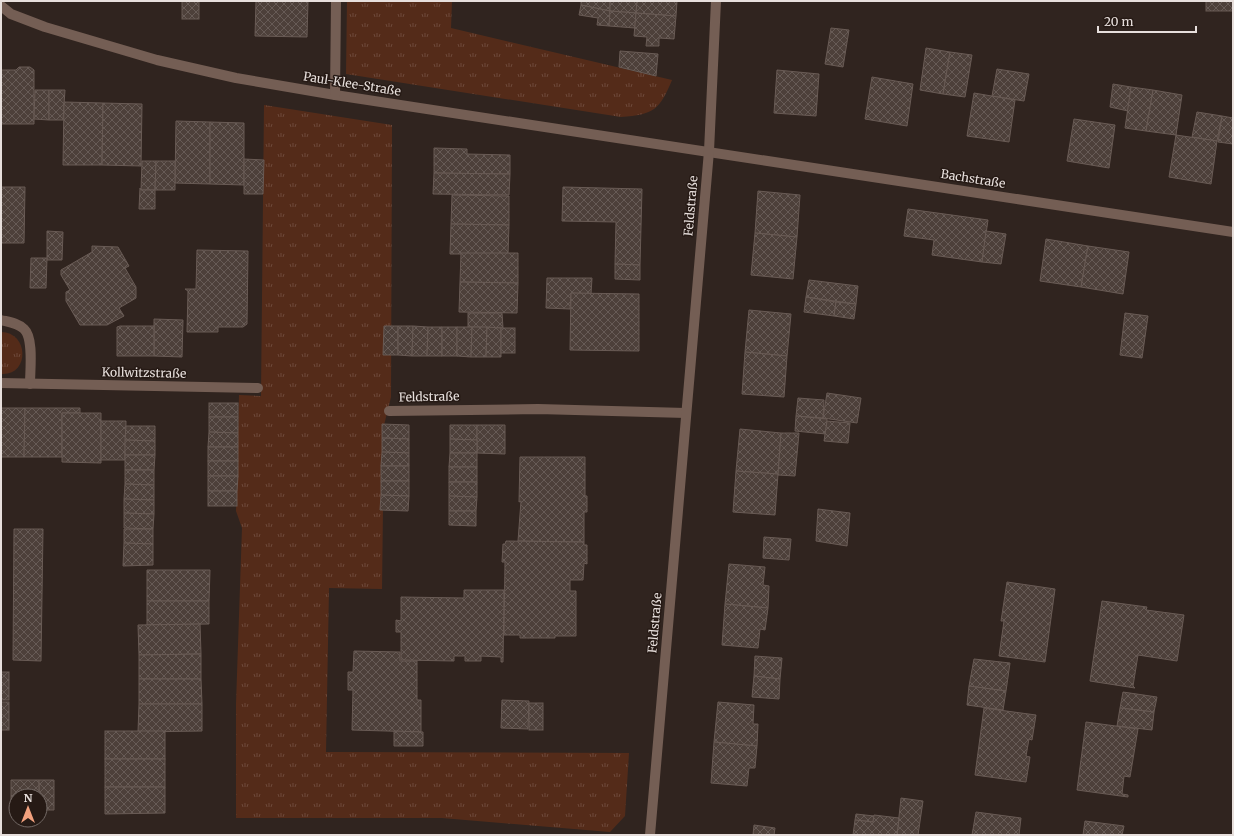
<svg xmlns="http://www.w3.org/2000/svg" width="1234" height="836" font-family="Merriweather,serif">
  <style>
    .grass { fill: url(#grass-tufts) }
    .building { fill: url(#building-cross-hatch); stroke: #695b55 }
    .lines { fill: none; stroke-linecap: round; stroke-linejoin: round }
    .street { stroke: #745e54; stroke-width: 10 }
    .labels { text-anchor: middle; stroke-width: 3; stroke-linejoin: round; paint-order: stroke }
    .street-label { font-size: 12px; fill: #e7dfdc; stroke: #261a15 }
  </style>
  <defs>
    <pattern id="grass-tufts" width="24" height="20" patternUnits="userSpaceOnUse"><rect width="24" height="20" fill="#542b19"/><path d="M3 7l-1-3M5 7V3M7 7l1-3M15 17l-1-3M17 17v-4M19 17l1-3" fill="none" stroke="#6d493a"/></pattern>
    <pattern id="building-cross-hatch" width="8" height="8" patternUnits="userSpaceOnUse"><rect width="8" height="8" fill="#4d403a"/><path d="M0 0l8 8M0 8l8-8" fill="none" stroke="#675b56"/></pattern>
  </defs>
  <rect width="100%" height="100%" fill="#30241f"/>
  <g class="grass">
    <path d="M347 1H452L451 28 672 80C660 109 654 115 621 117L346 74Z"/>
    <path d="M264 105 392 125 391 397 384 425 382 589 329 588 326 752 629 753 625 816 610 832 442 818H236V704L242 528 236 511 239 395 261 396Z"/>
    <path d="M1 332C29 332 30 376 1 374Z"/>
  </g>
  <g class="building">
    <rect x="182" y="1" width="17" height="18"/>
    <path d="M256 1H308L307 37 255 36Z"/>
    <path d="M581 1H610V11L581 5Z"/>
    <path d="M610 1H637L636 13 610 11Z"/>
    <path d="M637 1H677L676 16 636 13Z"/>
    <rect x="1206" y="1" width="27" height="10"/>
    <path d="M581 5 610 11 609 26 597 25 598 18 579 15Z"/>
    <path d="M610 11 636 13 635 28 609 26Z"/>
    <path d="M636 13 676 16 674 39 659 38V46H646L647 37 634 36Z"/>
    <path d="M831 28 849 30 843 67 825 64Z"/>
    <path d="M926 48 950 52 943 94 920 90Z"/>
    <path d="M620 51 658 54 656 76 619 67Z"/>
    <path d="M950 52 972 55 965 97 943 94Z"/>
    <path d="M19 67H30L34 70V124H1V70H16Z"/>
    <path d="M997 69 1029 74 1024 101 992 96Z"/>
    <path d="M777 70 819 74 816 116 774 113Z"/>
    <path d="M872 77 913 84 907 126 865 119Z"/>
    <path d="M1113 84 1131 87 1128 111 1110 107Z"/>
    <path d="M1131 87 1153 90 1146 131 1125 128Z"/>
    <path d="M35 90H49V120L34 119Z"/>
    <path d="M49 90H65L63 120H49Z"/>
    <path d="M1153 90 1182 95 1176 135 1146 131Z"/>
    <path d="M974 93 1015 100 1009 142 967 136Z"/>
    <path d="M64 102 103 103 102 165H63Z"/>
    <path d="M103 103 142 104 141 166 102 165Z"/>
    <path d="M1197 112 1222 116 1217 141 1192 137Z"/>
    <path d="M1222 116 1233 118V144L1218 142Z"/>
    <path d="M1074 119 1115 125 1109 168 1067 161Z"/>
    <path d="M176 121 210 122V184L175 183Z"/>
    <path d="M210 122 244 123V185L210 184Z"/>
    <path d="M1176 135 1217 141 1211 184 1169 177Z"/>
    <path d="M434 148 467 149V154L510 155V174L434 173Z"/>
    <path d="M244 159 264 160 263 194H244Z"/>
    <path d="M142 161H156L155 190H141Z"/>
    <path d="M156 161H175V190H155Z"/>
    <path d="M434 173 510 174 509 195 433 194Z"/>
    <path d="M1 187H25L24 243H1Z"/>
    <path d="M563 187 642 189 640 265 615 264 616 222 562 221Z"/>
    <path d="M140 188 141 190H155V209H139Z"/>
    <path d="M758 191 800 195 797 237 755 233Z"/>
    <path d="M452 195 509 196V225L451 224Z"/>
    <path d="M908 209 988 220 982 262 932 255 934 240 904 236Z"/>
    <path d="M451 224 509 225 508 254H450Z"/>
    <path d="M47 231 63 232 62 260H47Z"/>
    <path d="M986 231 1006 234 1001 264 982 262Z"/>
    <path d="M755 233 797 237 793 279 751 275Z"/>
    <path d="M1046 239 1088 246 1081 287 1040 281Z"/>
    <path d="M92 246 118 247 129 266 125 268 136 287V298L119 308 124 316 107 325H80L66 301V292L70 290 61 275V270L92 252Z"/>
    <path d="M1088 246 1129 252 1123 294 1081 287Z"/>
    <path d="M197 250 248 251 247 324 243 327H218V332H187L188 291 185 289H196Z"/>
    <path d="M461 253H518V283L460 282Z"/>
    <path d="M31 258H47L46 288H30Z"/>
    <path d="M615 264 640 265V280L615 279Z"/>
    <path d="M547 278H592L591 294 571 293 570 309 546 308Z"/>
    <path d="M809 280 858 286 856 304 806 297Z"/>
    <path d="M460 282 518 283 517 313 459 312Z"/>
    <path d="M571 293 639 294V351L570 350Z"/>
    <path d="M806 297 836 302 834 316 804 312Z"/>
    <path d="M836 302 856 304 854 319 834 316Z"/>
    <path d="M749 310 791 314 787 356 745 352Z"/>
    <path d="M468 313H502L503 328 468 327Z"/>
    <path d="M1125 313 1148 316 1142 358 1120 355Z"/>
    <path d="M154 319 183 320 182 357 154 356Z"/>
    <path d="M120 326H154V356H117V327Z"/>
    <path d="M384 326H398V355H383Z"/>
    <path d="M398 326H413L412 356 398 355Z"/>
    <path d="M413 326 428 327 427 356H412Z"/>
    <path d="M428 327H442V356H427Z"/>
    <rect x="442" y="327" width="15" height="29"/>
    <path d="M457 327H472L471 357 457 356Z"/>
    <path d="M472 327H487L486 357H471Z"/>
    <path d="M487 327 501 328V357H486Z"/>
    <rect x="501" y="328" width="14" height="25"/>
    <path d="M745 352 787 356 784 397 742 394Z"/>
    <path d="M827 393 861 398 857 423 823 418Z"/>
    <path d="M798 398 824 400 823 418 796 416Z"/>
    <rect x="209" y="403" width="29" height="14"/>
    <path d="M1 408H25L24 457H1Z"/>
    <path d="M25 408H80V413H62V457H24Z"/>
    <path d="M62 413H101V463L62 462Z"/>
    <path d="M796 416 827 419 826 434 795 431Z"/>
    <path d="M209 417H238V433L209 432Z"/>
    <path d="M101 421H126L125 460H101Z"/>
    <path d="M827 421 850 423 848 443 824 441Z"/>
    <path d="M382 424 409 425V439L382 438Z"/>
    <path d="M450 425H477V440L450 439Z"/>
    <path d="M477 425H505V454L477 453Z"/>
    <path d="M126 426H155V441L125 440Z"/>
    <path d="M740 429 781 433 778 474 736 471Z"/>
    <path d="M209 432 238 433V447H208Z"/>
    <path d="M781 433H799L795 476 778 475Z"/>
    <path d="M382 438 409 439V453L382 452Z"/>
    <path d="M450 439 477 440V453H450Z"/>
    <path d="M125 440 155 441V455H125Z"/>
    <rect x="208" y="447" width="30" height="14"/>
    <path d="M382 452 409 453V466H381Z"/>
    <path d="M450 453H477V467H449Z"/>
    <path d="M125 455H155L154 470H125Z"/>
    <path d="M520 457H585V496H587V512H584V542L518 541 521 501 519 502Z"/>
    <rect x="208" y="461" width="30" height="15"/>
    <rect x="381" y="466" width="28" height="15"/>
    <rect x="449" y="467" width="28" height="15"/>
    <path d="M125 470H154V485L125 484Z"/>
    <path d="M736 471 778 474 775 515 733 512Z"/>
    <path d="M208 476H238L237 491H208Z"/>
    <path d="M381 481H409V496L381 495Z"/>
    <path d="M449 482H477V497L449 496Z"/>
    <path d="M125 484 154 485V500L124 499Z"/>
    <rect x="208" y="491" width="29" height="15"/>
    <path d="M381 495 409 496 408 511 380 510Z"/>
    <path d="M449 496 477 497 476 511H449Z"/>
    <path d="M124 499 154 500V514L124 513Z"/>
    <path d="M818 509 850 513 847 546 816 541Z"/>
    <path d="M449 511H476V526L449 525Z"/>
    <path d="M124 513 154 514 153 529 124 528Z"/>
    <path d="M14 529H43L41 661 13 660Z"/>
    <path d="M124 529H153V544L124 543Z"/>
    <path d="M764 537 791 539 789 560 763 558Z"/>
    <path d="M506 541 584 542V545H587V564L584 563 583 580H570V591H576V636H555V638H520V635H504L505 562H502L503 544H505Z"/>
    <path d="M124 543 153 544V565L123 566Z"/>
    <path d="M729 564 765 567 763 585 769 586 768 608 725 604Z"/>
    <path d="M147 570H210L209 601H147Z"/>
    <path d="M1007 582 1055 589 1045 662 999 656 1004 621H1001Z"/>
    <path d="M464 590H504L503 662H501V657L481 656V661H465V656H454V661L401 660V632H396V620L401 621V597L464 598Z"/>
    <path d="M147 601H209V624L147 625Z"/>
    <path d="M1102 601 1147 607 1146 610 1184 615 1177 661 1138 655 1133 686 1135 688 1090 681Z"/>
    <path d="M725 604 768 608 765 630 760 629 758 648 722 645Z"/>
    <path d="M200 624 201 654 139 655 138 625Z"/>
    <path d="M354 651 400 652V661H417V700H421V732L352 730 353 690H348V672H353Z"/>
    <path d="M201 654V679H139V655Z"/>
    <path d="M755 656 782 658 780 679 754 676Z"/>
    <path d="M974 659 1010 663 1006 691 969 686Z"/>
    <rect x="1" y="672" width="8" height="28"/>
    <path d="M754 676 780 679 779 699 752 697Z"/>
    <path d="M139 679H201L202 704H139Z"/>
    <path d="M969 686 1006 691 1003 710 967 705Z"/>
    <path d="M1123 692 1157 697 1154 712 1120 708Z"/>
    <path d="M502 700 529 701 528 729 501 728Z"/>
    <rect x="1" y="702" width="8" height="28"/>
    <path d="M718 702 754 705 753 724H758L757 746 714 742Z"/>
    <rect x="529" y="703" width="14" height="27"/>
    <path d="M139 704H202V731L138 732Z"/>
    <path d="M984 708 1036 715 1032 740 1029 739 1026 756 1030 757 1026 782 975 775Z"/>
    <path d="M1120 708 1154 712 1152 730 1117 726Z"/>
    <path d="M1086 722 1138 729 1130 777 1124 776 1122 794 1128 795V797L1077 790Z"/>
    <rect x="105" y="731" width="60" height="28"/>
    <path d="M394 731 423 732V746H394Z"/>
    <path d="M714 742 757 746 755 768H749L747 786 711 783Z"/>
    <rect x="105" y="759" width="60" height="28"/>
    <path d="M11 780H39V796H16V809H11Z"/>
    <path d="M39 780H54V810H40Z"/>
    <path d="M105 787H165V813L105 814Z"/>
    <path d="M901 798 923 801 918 835H897Z"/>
    <path d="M976 812 1021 818 1019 835H972Z"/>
    <path d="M856 814 874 816 873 822 855 820Z"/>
    <path d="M874 815 899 818 897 835H853L855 820 873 822Z"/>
    <path d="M1085 821 1124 826 1122 835H1083Z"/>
    <path d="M754 825 775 828 774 835H753Z"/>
  </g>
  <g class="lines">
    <g class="street">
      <path d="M1 6 11 14 45 27 157 60 236 78 335 95 1233 232"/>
      <path d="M335 95 336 1"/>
      <path d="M1 320C9 322 18 323 24 329 34 338 30 370 30 384"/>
      <path d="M1 383 258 388"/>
      <path d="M389 411 538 409 686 413"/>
      <path d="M650 835 709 151 716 1"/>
    </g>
  </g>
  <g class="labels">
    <g class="street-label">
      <text transform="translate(352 84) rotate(9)" y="4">Paul-Klee-Straße</text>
      <text transform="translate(973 179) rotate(9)" y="4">Bachstraße</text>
      <text transform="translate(691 206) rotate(-85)" y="4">Feldstraße</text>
      <text transform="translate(144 373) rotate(1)" y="4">Kollwitzstraße</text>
      <text transform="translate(429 397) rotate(-1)" y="4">Feldstraße</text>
      <text transform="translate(655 623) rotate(-85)" y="4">Feldstraße</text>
    </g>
  </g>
  <rect width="1234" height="836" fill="none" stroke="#e7dfdc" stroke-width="4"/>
  <g transform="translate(28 808)"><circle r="19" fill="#261a15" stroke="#736965"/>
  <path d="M0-3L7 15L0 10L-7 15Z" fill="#f2a17e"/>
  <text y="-6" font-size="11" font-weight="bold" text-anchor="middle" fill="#e7dfdc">N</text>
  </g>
  <path d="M1098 26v6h98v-6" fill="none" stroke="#e7dfdc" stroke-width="2"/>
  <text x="1104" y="26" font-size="12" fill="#e7dfdc" stroke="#261a15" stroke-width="3" paint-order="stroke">20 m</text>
</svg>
